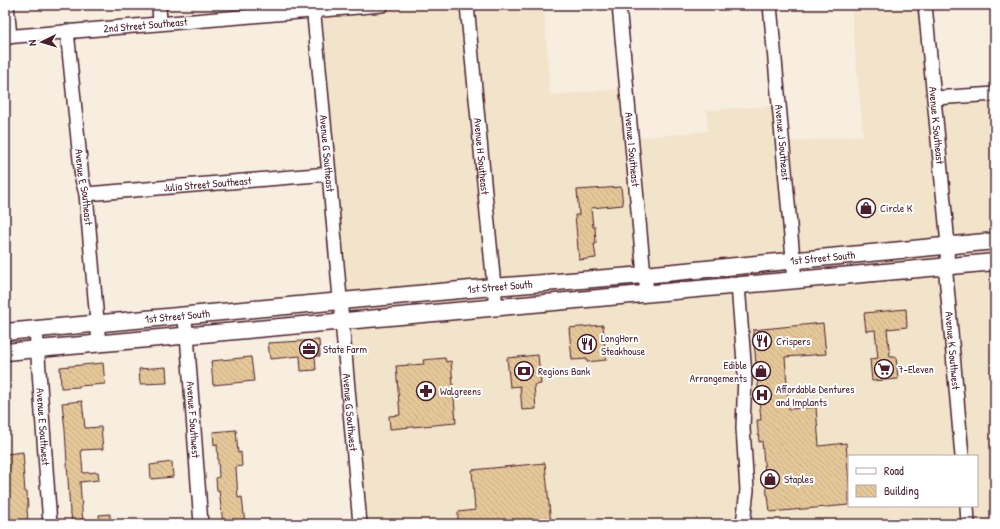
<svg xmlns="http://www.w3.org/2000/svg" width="1000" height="529" font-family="'Patrick Hand',sans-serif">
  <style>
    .built { fill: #f2e3cb }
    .building { fill: url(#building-back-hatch); stroke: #4a1f2b }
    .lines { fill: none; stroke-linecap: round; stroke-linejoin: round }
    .minor-casing { stroke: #4a1f2b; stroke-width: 16 }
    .major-casing { stroke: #4a1f2b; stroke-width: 19 }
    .minor { stroke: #fff; stroke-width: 13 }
    .major { stroke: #fff; stroke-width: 16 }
    .labels { text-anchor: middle; stroke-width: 4; stroke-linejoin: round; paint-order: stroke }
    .street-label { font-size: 11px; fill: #4a1f2b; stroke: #fff }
    .poi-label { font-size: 11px; fill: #4a1f2b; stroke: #fff; text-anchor: start }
  </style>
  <defs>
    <pattern id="building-back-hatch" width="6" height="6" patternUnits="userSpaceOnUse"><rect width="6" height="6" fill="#e5c899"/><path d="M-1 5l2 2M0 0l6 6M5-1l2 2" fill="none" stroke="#c6ab84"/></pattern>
  </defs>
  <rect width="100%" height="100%" fill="#f7eee0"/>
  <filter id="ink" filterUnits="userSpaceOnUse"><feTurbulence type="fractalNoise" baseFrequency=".025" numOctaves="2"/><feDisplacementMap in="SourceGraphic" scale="8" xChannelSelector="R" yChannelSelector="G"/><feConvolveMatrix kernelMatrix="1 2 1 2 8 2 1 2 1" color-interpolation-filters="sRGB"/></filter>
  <g filter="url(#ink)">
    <g class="built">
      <path d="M435 5H461L487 282 346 296 319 15Z"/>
      <path d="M473 5H544L550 95 621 89 638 271 499 281Z"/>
      <path d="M851 5H920L942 241 799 255 788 142 863 135Z"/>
      <path d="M995 99V236L953 239 941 103Z"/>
      <path d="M773 106 787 256 650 270 637 138 708 131 707 110Z"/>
      <path d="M948 245 962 456H849V506H967L968 524H360L340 301Z"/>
      <path d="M995 246V257L952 260 953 250Z"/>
      <path d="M995 267V524H974L972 506H977V456H968L952 271Z"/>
    </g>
    <g class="building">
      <path d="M621 187 623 205 591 208 593 227H595L596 244H594L596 258 579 260 575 215H579L577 190Z"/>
      <path d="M906 309 907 327 887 329 890 357H896L898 379 872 381 870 359 878 358 875 330 866 331 864 313Z"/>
      <path d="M823 323 826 354 785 357 789 409 816 407 819 446 846 443 849 483V505L770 512 768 495H767L762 441 759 442 757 420H761L753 330Z"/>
      <path d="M603 325 606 360 587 362V359L572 360 569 328Z"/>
      <path d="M319 340 320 356H315L316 370 301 371 300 356 270 359 268 343Z"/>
      <path d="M538 355 541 384 534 385 536 409 522 410 520 386 510 387 507 358Z"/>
      <path d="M251 357 254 381 213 385 211 361Z"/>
      <path d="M445 358 446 362 451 361 456 423 390 429 389 416 400 415 396 366 424 364 423 360Z"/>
      <path d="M103 363 105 384 79 386V387L61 388 60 367Z"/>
      <path d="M166 367 167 383 140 384 139 369Z"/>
      <path d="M82 401 85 428 101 427 103 449 81 450 83 473 98 472 99 480 80 482 83 524H72L71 513H70L65 430 62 403Z"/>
      <path d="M236 430 238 453 241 452 242 466 236 467 238 498 242 497 245 524H223L219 490 217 491 216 478 219 477 217 444 214 445 213 432Z"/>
      <path d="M23 452 24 465H23L25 492H27L28 508H27L28 524H8L5 488V474H8L6 454Z"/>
      <path d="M172 462 173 477 151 479 150 465Z"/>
      <path d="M545 463 551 524H458V512L475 510 472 470Z"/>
      <path d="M110 514V524H100L99 515Z"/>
    </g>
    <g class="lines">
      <g class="minor-casing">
        <g id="minor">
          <path d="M7 5 10 37"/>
          <path d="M159 5 160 23"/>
          <path id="s1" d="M313 5 329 174 360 524"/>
          <path id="s2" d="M467 5 496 307"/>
          <path id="s3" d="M619 5 644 275 648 293"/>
          <path id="s4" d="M770 5 795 280"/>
          <path id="s5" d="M925 5 946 223 948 245 946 275 962 456"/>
          <path id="s6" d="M67 31 82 179 86 194 99 344"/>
          <path id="s7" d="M5 37 382 5"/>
          <path d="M934 98 995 94"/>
          <path id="s8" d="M86 194 329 174"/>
          <path d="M738 285 745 375 743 428 747 490 743 524"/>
          <path id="s9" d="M184 315 187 335 201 524"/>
          <path id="s10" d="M36 329 50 524"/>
          <path d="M967 506 968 524"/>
        </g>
      </g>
      <g class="major-casing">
        <g id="major">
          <path id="s11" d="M5 332 493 287 644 275 995 241"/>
          <path d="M5 352 995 262"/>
        </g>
      </g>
      <use href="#minor" class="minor"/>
      <use href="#major" class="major"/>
    </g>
  </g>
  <defs>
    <g id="shop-ring" transform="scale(1)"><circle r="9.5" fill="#fff" stroke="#4a1f2b" stroke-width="1.5"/><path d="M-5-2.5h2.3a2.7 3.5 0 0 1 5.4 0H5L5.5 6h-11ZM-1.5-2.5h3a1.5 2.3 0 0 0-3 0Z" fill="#4a1f2b"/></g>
    <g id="restaurant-ring" transform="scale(1)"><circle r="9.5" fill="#fff" stroke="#4a1f2b" stroke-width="1.5"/><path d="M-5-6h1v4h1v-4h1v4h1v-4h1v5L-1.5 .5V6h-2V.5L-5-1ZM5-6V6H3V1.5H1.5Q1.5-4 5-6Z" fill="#4a1f2b"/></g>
    <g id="office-ring" transform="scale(1)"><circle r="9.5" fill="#fff" stroke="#4a1f2b" stroke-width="1.5"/><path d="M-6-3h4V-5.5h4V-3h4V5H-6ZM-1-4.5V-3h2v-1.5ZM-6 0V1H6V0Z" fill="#4a1f2b"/></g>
    <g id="supermarket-ring" transform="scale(1)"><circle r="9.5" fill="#fff" stroke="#4a1f2b" stroke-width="1.5"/><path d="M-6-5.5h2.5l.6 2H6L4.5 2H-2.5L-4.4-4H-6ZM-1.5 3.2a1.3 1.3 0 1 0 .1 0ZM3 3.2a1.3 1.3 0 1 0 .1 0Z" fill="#4a1f2b"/></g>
    <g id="bank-ring" transform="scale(1)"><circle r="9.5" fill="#fff" stroke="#4a1f2b" stroke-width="1.5"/><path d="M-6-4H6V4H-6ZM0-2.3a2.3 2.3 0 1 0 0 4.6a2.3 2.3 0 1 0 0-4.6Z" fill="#4a1f2b"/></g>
    <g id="pharmacy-ring" transform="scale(1)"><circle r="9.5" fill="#fff" stroke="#4a1f2b" stroke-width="1.5"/><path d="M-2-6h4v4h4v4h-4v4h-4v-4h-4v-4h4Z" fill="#4a1f2b"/></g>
    <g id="hospital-ring" transform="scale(1)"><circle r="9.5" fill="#fff" stroke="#4a1f2b" stroke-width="1.5"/><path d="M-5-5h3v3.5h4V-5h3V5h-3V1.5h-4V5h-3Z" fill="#4a1f2b"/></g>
  </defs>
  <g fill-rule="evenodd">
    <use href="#shop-ring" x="866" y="208"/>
    <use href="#restaurant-ring" x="762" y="341"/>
    <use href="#restaurant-ring" x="587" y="344"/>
    <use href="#office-ring" x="309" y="349"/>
    <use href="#supermarket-ring" x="884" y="369"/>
    <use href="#bank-ring" x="524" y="371"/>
    <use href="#shop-ring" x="761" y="371"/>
    <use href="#pharmacy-ring" x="426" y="391"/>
    <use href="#hospital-ring" x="762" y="395"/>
    <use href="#shop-ring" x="770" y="479"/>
  </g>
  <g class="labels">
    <g class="street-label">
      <text dy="4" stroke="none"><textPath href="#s7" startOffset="141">2nd Street Southeast</textPath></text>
      <text dy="4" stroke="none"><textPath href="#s5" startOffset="121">Avenue K Southeast</textPath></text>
      <text dy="4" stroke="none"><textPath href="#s4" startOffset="138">Avenue J Southeast</textPath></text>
      <text dy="4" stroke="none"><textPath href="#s3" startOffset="145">Avenue I Southeast</textPath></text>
      <text dy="4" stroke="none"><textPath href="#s1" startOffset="149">Avenue G Southeast</textPath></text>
      <text dy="4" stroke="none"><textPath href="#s2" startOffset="152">Avenue H Southeast</textPath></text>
      <text dy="4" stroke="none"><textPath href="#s8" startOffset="122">Julia Street Southeast</textPath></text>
      <text dy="4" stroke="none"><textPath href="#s6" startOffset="157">Avenue E Southeast</textPath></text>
      <text dy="4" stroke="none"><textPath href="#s11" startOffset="821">1st Street South</textPath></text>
      <text dy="4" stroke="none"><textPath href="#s11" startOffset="497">1st Street South</textPath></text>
      <text dy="4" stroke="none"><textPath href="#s11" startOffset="173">1st Street South</textPath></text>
      <text dy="4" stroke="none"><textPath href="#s5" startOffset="347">Avenue K Southwest</textPath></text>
      <text dy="4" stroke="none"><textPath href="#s1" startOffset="409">Avenue G Southwest</textPath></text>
      <text dy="4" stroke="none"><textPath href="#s9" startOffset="105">Avenue F Southwest</textPath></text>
      <text dy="4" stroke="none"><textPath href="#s10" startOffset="98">Avenue E Southwest</textPath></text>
    </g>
    <g class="poi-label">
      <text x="880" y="212">Circle K</text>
      <text x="601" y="342">LongHorn<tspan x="601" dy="13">Steakhouse</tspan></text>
      <text x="776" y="345">Crispers</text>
      <text x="323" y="353">State Farm</text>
      <text x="747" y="369" text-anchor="end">Edible<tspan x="747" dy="13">Arrangements</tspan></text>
      <text x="898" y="373">7-Eleven</text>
      <text x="538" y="375">Regions Bank</text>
      <text x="776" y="393">Affordable Dentures<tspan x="776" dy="13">and Implants</tspan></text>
      <text x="440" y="395">Walgreens</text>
      <text x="784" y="483">Staples</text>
    </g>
  </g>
  <rect width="1000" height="529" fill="none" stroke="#fff" stroke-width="20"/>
  <rect x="10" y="10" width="980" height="509" fill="none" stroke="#4a1f2b" stroke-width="1.5" filter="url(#ink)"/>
  <rect x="848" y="455" width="130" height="52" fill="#ffffff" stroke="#b7a5aa"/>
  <rect x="856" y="468" width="20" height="6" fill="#ffffff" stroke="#b7a5aa"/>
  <text x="884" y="475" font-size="12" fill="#4a1f2b">Road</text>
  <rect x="856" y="485" width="20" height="12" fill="url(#building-back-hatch)" stroke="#b7a5aa"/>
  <text x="884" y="495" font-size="12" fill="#4a1f2b">Building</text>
  <g transform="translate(42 42) rotate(265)" stroke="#ffffff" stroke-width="3" paint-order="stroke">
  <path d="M0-3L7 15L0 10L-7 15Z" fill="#4a1f2b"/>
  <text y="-6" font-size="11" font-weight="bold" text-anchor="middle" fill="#4a1f2b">N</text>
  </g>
</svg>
